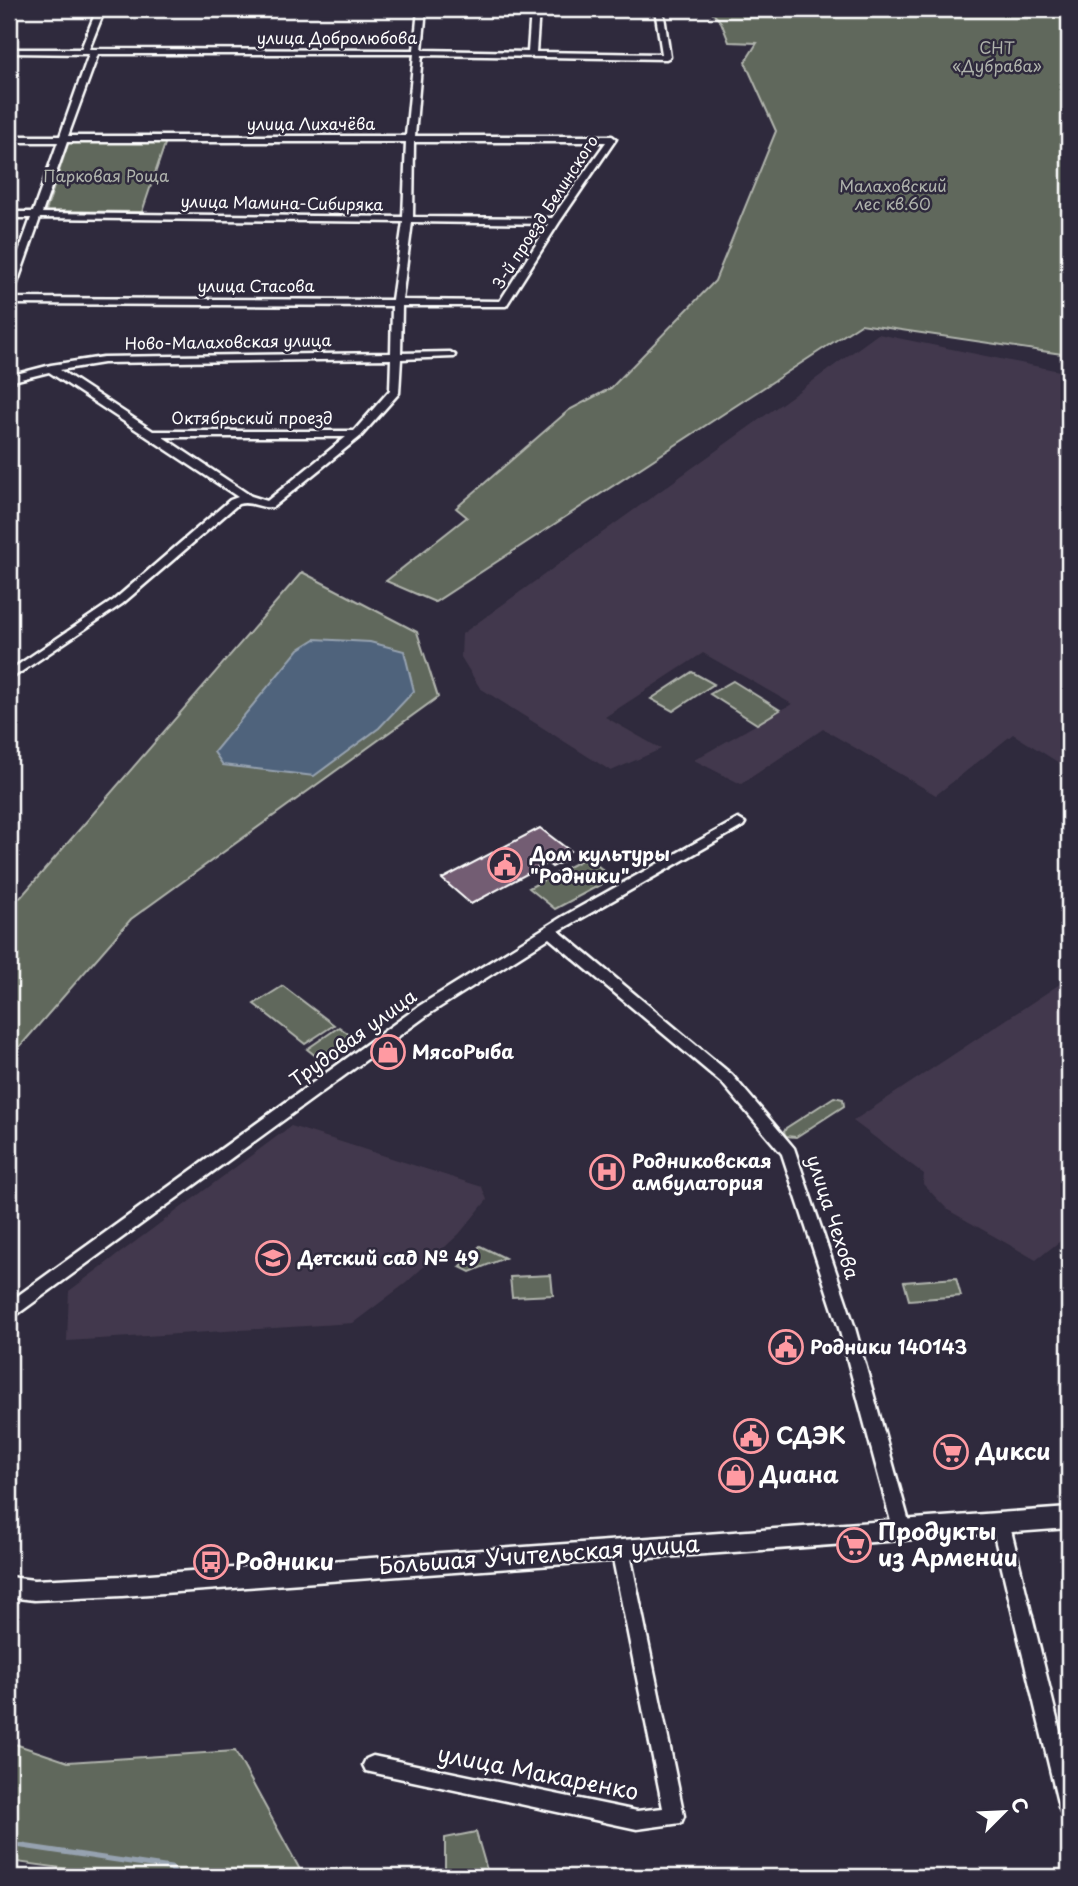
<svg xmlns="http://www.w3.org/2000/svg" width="1078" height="1886" font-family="'Playpen Sans',sans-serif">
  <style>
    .built { fill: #43394d }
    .green { fill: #61685b; stroke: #b0b4ad; stroke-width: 2 }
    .water { fill: #50647c; stroke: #96a2b0; stroke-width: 2 }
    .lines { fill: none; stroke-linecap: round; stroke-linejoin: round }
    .stream { stroke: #96a2b0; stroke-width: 5 }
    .building { fill: #735d73; stroke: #fff; stroke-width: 2 }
    .minor-casing { stroke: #fff; stroke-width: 5 }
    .major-casing { stroke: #fff; stroke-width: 5 }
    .minor { fill: #2f2a3d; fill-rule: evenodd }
    .major { fill: #2f2a3d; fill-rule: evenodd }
    .labels { text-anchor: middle; stroke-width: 5; stroke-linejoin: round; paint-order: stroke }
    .far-street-label { font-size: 16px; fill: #fff; stroke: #2f2a3d }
    .far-park-label { font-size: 16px; fill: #b0b4ad; stroke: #2f2a3d }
    .poi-label { font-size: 19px; font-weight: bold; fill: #fff; stroke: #2f2a3d; text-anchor: start }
    .street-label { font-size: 19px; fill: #fff; stroke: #2f2a3d }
    .near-poi-label { font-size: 23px; font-weight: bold; fill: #fff; stroke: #2f2a3d; text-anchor: start }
    .near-street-label { font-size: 23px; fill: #fff; stroke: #2f2a3d }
  </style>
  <rect width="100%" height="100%" fill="#2f2a3d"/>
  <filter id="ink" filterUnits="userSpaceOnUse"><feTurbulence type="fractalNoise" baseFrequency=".0143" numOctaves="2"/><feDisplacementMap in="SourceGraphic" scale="14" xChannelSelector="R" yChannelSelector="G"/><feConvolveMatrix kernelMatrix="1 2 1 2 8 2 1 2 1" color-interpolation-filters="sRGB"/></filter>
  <g filter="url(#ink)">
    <g class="built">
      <path d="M878 334 1069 373V769L1013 734 936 795 823 729 741 784 694 760 792 704 703 653 605 717 661 749 611 771 480 688 461 657 462 634Z"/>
      <path d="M1069 978V1234L1036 1260 948 1210 923 1184 924 1174 853 1121Z"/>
      <path d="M291 1126 482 1187 487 1200 459 1234 406 1283 353 1323 67 1341 69 1291Z"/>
    </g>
    <g class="green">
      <path d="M709 9H1069V355L861 324 435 602 386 581 467 517 456 508 569 410 611 388 715 281 776 131 745 62 757 43 729 42 721 22Z"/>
      <path d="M69 141H166L142 212 46 211Z"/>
      <path d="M302 572 417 632 438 697 131 919 9 1059V904L21 897Z"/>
      <path d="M692 672 714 684 673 711 651 699Z"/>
      <path d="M733 681 780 710 757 724 710 694Z"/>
      <path d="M587 857 613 878 555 909 529 888Z"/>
      <path d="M283 986 334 1025 305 1044 254 1004Z"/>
      <path d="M339 1027 354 1038 322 1061 307 1049Z"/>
      <path d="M834 1097 843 1099 844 1106 796 1137 786 1136 784 1132 786 1128Z"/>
      <path d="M480 1246 505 1258 470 1272 460 1267Z"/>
      <path d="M551 1275 553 1295 512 1297 510 1277Z"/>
      <path d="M956 1278 961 1296 909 1300 904 1282Z"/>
      <path d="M9 1742 68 1762 235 1751 304 1877H128L9 1861Z"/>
      <path d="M476 1832 489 1877H445V1838Z"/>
    </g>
    <path class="water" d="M315 639 370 642 404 651 414 691 379 728 314 776 223 765 214 752 299 649Z"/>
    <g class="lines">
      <path class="stream" d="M9 1844 171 1868 177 1877"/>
    </g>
    <path class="building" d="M540 828 570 851 563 855 568 859 552 867 547 863 471 904 442 879Z"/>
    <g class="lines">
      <g class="minor-casing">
        <g id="minor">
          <path d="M97 9H105L89 49 414 50 418 9H426L422 50 528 52 531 9H539L536 52 662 54 655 9H663L670 57 666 59 422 55 415 136H612L616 139 560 221 506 306H402L401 353 450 352 455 355 454 357 401 359 399 393 361 436 273 507C260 509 251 500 238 504L122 604 9 680V671L114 600 230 500 238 497 49 372 9 382V376L51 365 103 357 391 353 392 306 9 304V298L392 300 403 222 40 218 14 292 9 295V279L31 218H9V212H33L58 142H9V136H60L89 54 9 53V49H81ZM98 54H414L406 136H68ZM67 142H406L403 217 42 213ZM414 142H606L552 218 413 217ZM412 222 549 224 500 301 402 300ZM391 359 390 390 354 431H153L60 370 103 363ZM163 437H346L267 501 251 496Z"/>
          <path d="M738 819 745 823 743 826 559 931 732 1075 794 1148 855 1328 911 1529 908 1534 902 1537 896 1534 893 1529 839 1328 782 1154 722 1083 549 938 429 1014 15 1316 9 1317V1302L419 1006 562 917Z"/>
          <path d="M1000 1514 1006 1517 1009 1522 1069 1768V1816L1062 1814 1059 1807 991 1522 994 1517Z"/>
          <path d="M620 1541 626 1543 629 1549 684 1816 681 1823 637 1829 366 1771 363 1765 366 1759 373 1756 637 1811 663 1808 611 1549 614 1543Z"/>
        </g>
      </g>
      <g class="major-casing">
        <path id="major" d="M1069 1508V1528L122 1596 34 1600 9 1597V1577L34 1580 122 1576Z"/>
      </g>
      <use href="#minor" class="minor"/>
      <use href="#major" class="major"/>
    </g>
  </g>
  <defs>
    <g id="civic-ring" transform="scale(1.75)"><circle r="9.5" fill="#2f2a3d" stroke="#ff9aa2" stroke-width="1.5"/><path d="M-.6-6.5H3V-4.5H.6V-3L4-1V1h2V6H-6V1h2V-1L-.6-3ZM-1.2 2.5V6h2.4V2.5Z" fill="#ff9aa2"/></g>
    <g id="shop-ring" transform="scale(1.75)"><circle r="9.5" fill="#2f2a3d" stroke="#ff9aa2" stroke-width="1.5"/><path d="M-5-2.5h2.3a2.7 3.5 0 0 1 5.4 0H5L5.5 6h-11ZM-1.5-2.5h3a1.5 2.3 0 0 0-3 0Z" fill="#ff9aa2"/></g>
    <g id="hospital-ring" transform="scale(1.75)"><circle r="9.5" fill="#2f2a3d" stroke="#ff9aa2" stroke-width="1.5"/><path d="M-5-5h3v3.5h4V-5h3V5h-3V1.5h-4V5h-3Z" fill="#ff9aa2"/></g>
    <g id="school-ring" transform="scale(1.75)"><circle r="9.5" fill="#2f2a3d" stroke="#ff9aa2" stroke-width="1.5"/><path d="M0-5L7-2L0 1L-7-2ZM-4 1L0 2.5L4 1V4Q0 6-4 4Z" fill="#ff9aa2"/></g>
    <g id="supermarket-ring" transform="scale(1.75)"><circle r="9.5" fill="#2f2a3d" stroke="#ff9aa2" stroke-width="1.5"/><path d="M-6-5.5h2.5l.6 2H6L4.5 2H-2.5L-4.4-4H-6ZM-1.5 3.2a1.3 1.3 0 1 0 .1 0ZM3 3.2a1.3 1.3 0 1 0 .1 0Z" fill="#ff9aa2"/></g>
    <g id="bus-ring" transform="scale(1.75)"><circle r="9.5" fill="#2f2a3d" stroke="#ff9aa2" stroke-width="1.5"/><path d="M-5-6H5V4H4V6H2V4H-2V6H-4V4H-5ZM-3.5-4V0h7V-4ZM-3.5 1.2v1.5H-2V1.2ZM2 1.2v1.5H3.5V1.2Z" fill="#ff9aa2"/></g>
  </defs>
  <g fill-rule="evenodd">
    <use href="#civic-ring" x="505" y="865"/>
    <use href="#shop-ring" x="388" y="1052"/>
    <use href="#hospital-ring" x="607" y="1172"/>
    <use href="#school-ring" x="273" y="1258"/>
    <use href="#civic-ring" x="786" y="1347"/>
    <use href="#civic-ring" x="751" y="1436"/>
    <use href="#supermarket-ring" x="951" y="1452"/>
    <use href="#shop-ring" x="736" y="1475"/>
    <use href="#supermarket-ring" x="854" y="1545"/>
    <use href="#bus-ring" x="211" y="1562"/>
  </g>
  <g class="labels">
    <g class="far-street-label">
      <text x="337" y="44">улица Добролюбова</text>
      <text x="311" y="130">улица Лихачёва</text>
      <text transform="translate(282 203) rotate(1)" y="6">улица Мамина-Сибиряка</text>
      <text transform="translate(545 212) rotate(-57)" y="6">3-й проезд Белинского</text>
      <text x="256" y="292">улица Стасова</text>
      <text transform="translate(228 342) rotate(-1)" y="6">Ново-Малаховская улица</text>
      <text x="252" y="424">Октябрьский проезд</text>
    </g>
    <g class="far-park-label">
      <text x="997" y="54">СНТ<tspan x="997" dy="18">«Дубрава»</tspan></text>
      <text x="106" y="182">Парковая Роща</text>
      <text x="893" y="192">Малаховский<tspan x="893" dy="18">лес кв.60</tspan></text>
    </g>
    <g class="poi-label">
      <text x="530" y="861">Дом культуры<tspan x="530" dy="22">"Родники"</tspan></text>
      <text x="412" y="1059">МясоРыба</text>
      <text x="632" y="1168">Родниковская<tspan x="632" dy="22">амбулатория</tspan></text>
      <text x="298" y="1265">Детский сад № 49</text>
      <text x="810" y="1354">Родники 140143</text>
    </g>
    <g class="street-label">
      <text transform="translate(353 1038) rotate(-36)" y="7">Трудовая улица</text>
      <text transform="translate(833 1217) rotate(72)" y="7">улица Чехова</text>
    </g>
    <g class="near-poi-label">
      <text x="776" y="1444">СДЭК</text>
      <text x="976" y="1460">Дикси</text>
      <text x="760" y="1483">Диана</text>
      <text x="878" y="1540">Продукты<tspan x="878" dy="26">из Армении</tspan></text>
      <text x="235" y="1570">Родники</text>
    </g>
    <g class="near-street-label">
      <text transform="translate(539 1555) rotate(-4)" y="8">Большая Учительская улица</text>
      <text transform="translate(538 1773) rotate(11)" y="8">улица Макаренко</text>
    </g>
  </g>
  <rect width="1078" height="1886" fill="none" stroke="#2f2a3d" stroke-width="35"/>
  <rect x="18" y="18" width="1043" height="1851" fill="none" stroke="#fff" stroke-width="2.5" filter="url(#ink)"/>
  <g transform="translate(1004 1812) rotate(66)" stroke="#2f2a3d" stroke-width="5" paint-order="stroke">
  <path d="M0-5L12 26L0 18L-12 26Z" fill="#ffffff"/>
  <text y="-10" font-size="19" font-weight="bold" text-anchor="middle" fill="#ffffff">С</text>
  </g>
</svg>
